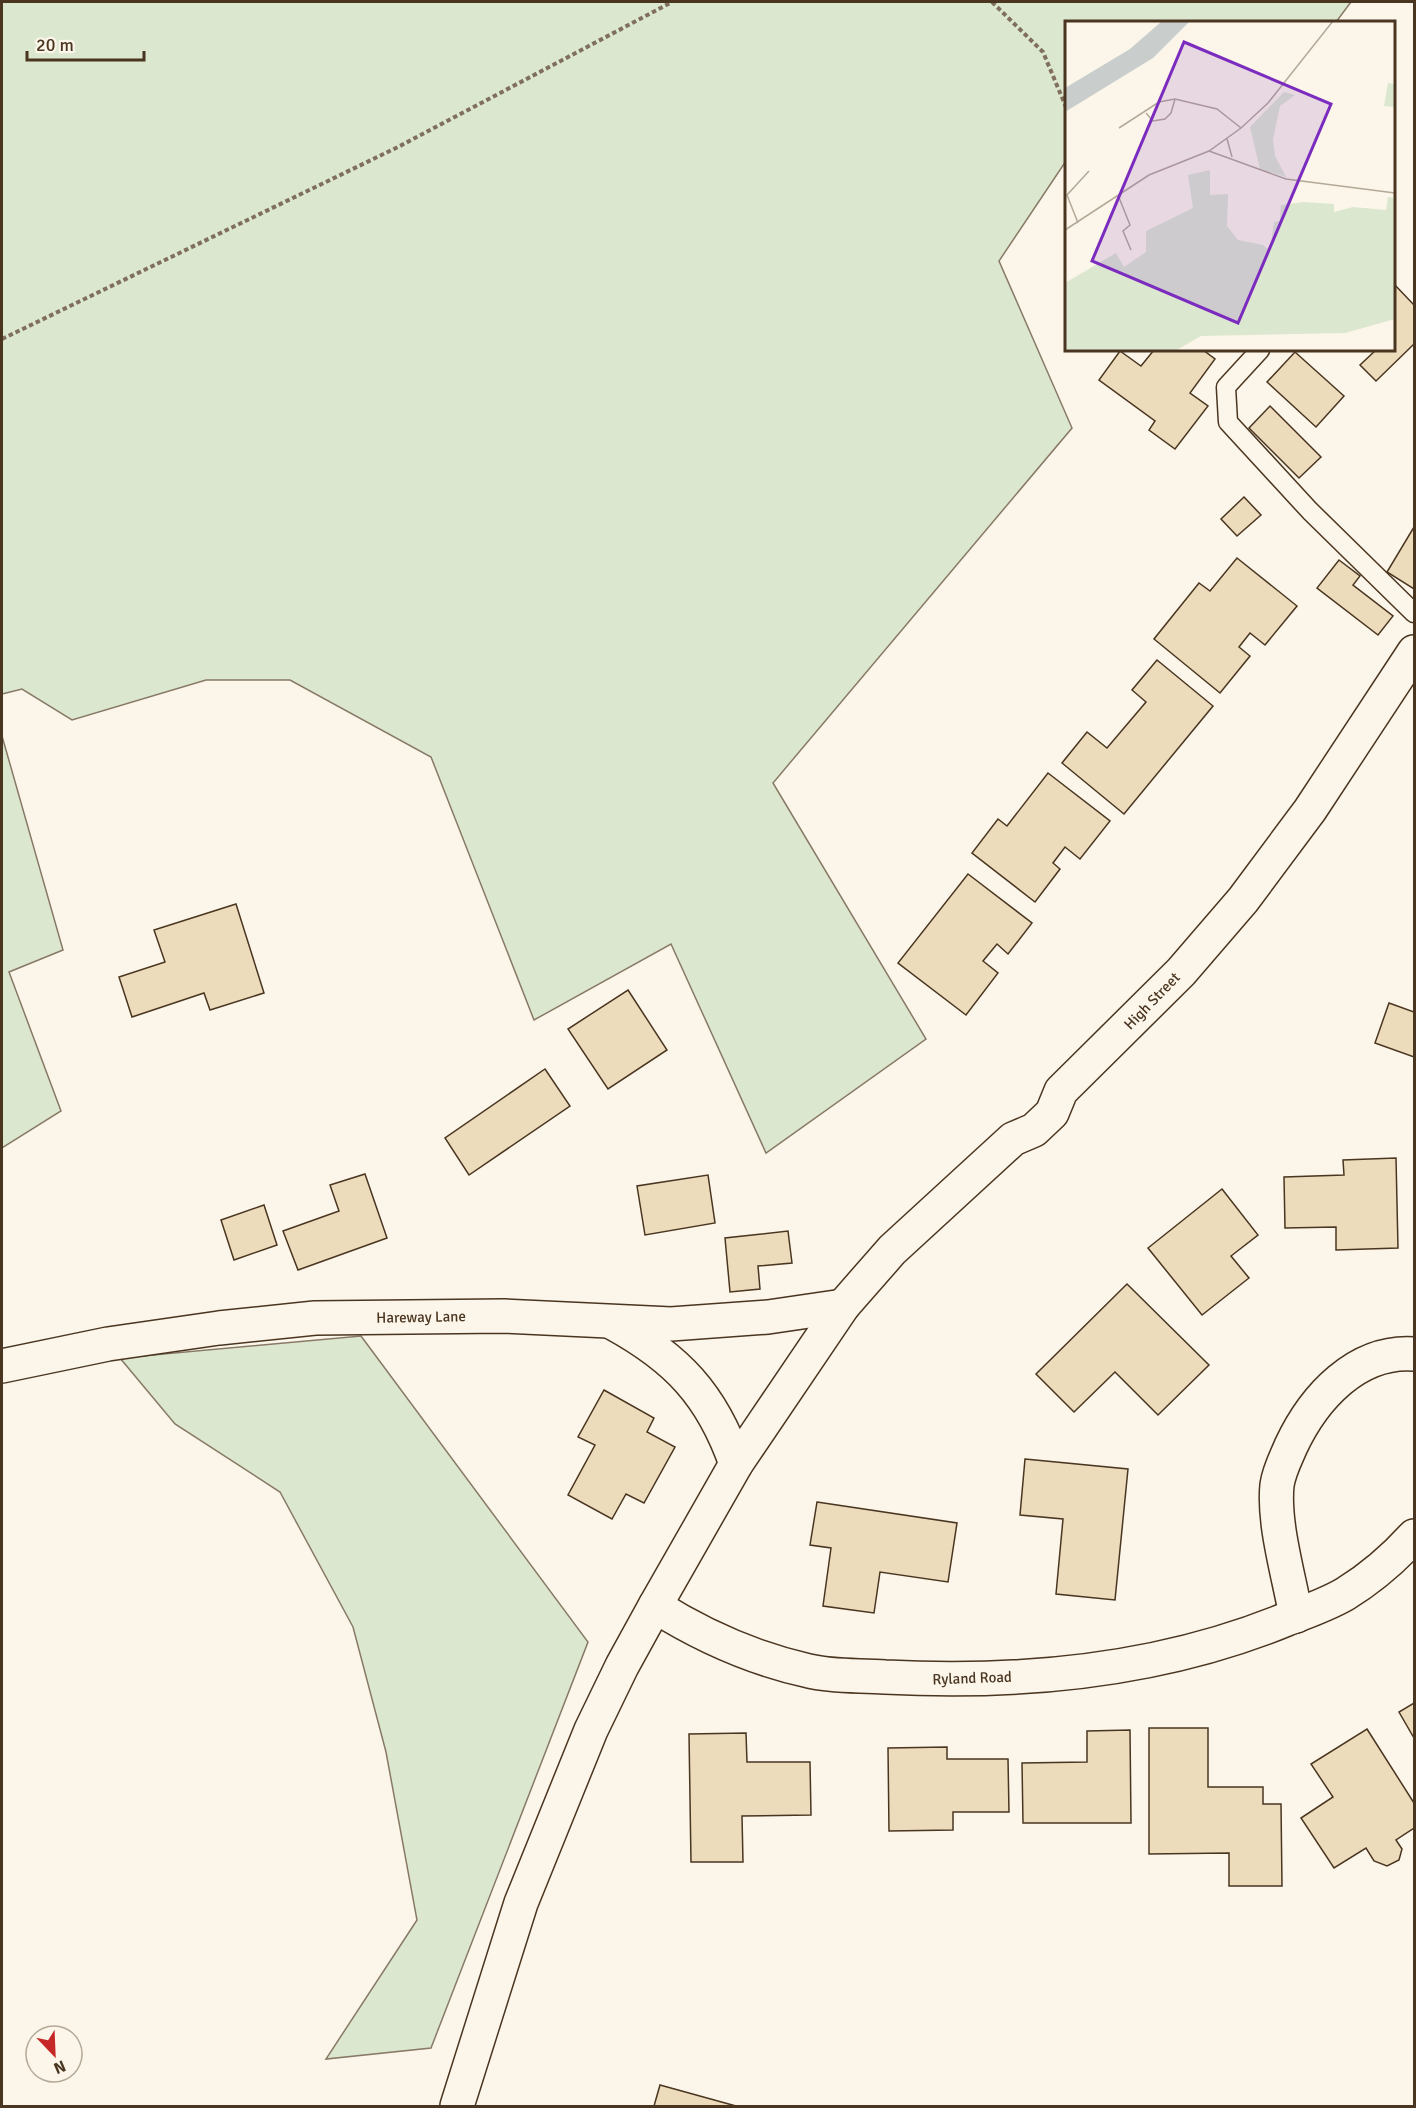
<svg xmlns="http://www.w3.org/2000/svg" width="1416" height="2108" font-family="Signika,sans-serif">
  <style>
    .green { fill: #dce7d0; stroke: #887966; stroke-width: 1.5 }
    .building { fill: #ecdcbc; stroke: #4a3520; stroke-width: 1.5 }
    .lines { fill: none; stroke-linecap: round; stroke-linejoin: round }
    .service-casing { stroke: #4a3520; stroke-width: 21 }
    .minor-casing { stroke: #4a3520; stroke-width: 36 }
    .path { stroke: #7f6f5c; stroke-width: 4; stroke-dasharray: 4.5 3; stroke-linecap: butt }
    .service { stroke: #fbf6e9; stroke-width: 18 }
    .minor { stroke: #fbf6e9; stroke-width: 33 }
    .labels { text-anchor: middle; stroke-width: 4.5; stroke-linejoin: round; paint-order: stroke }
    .street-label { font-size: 15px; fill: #4a3520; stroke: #fbf6e9 }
    .inset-road { fill: none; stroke: #b4a999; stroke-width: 1.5 }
    .view { fill: #7b2cbf; fill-opacity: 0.15; stroke: #7b2cbf; stroke-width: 3 }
    .inset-edge { fill: none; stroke: #4a3520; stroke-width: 3 }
  </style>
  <rect width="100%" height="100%" fill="#fbf6e9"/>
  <g class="green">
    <path d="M2 2H1351L1336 22H1066V161L999 261 1072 428 773 783 926 1039 766 1153 671 944 534 1020 431 757 290 680H206L72 720 22 689 2 694Z"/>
    <path d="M2 736 63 950 9 972 61 1111 2 1148Z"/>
    <path d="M361 1336 588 1642 431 2048 326 2059 417 1920 386 1752 353 1627 280 1492 175 1424 120 1358Z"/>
  </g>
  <g class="building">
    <path d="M1394 284 1414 305V344L1376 381 1360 365 1376 350H1394Z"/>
    <path d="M1154 350H1203L1215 359 1190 393 1208 406 1175 449 1149 430 1155 421 1099 380 1120 351 1141 366Z"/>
    <path d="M1295 352 1344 396 1316 427 1267 382Z"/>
    <path d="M1270 406 1321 457 1299 478 1249 428Z"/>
    <path d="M1244 497 1261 515 1237 536 1221 519Z"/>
    <path d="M1414 527V589L1387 572Z"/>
    <path d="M1237 558 1297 606 1265 645 1250 633 1239 647 1250 656 1220 693 1154 639 1199 583 1210 591Z"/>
    <path d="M1339 560 1360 576 1353 585 1393 616 1378 635 1317 588Z"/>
    <path d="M1157 660 1213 706 1124 814 1062 763 1087 732 1107 748 1146 702 1132 690Z"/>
    <path d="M1048 773 1110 821 1080 859 1065 847 1053 863 1060 869 1035 902 972 853 998 819 1007 826Z"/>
    <path d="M968 874 1032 923 1008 954 997 944 983 961 998 973 966 1015 898 963Z"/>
    <path d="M236 904 264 993 210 1010 204 993 132 1017 119 977 165 962 154 930Z"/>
    <path d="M628 990 667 1050 608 1089 568 1029Z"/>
    <path d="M1389 1003 1414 1012V1057L1375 1043Z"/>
    <path d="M545 1069 570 1106 469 1175 445 1138Z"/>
    <path d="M1396 1158 1398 1248 1336 1250V1227L1285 1228 1284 1177 1344 1175 1343 1160Z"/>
    <path d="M365 1174 387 1238 298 1270 283 1231 339 1211 330 1185Z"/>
    <path d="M708 1175 715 1223 645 1235 637 1186Z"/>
    <path d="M1222 1189 1258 1235 1231 1256 1249 1278 1202 1315 1148 1248Z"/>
    <path d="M264 1205 277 1245 234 1260 221 1220Z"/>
    <path d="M788 1231 792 1263 758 1266 760 1289 730 1292 725 1238Z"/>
    <path d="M1127 1284 1209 1365 1158 1415 1115 1372 1074 1412 1036 1374Z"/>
    <path d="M604 1390 654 1418 647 1432 675 1447 644 1503 626 1494 612 1519 568 1495 595 1445 578 1437Z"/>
    <path d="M1025 1459 1128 1469 1115 1600 1056 1594 1063 1519 1020 1515Z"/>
    <path d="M817 1502 957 1523 948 1582 880 1572 874 1613 823 1606 831 1548 810 1545Z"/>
    <path d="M1414 1703V1738L1399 1712Z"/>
    <path d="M1149 1728H1208V1787H1263V1804H1281L1282 1886H1229V1853L1149 1854Z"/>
    <path d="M1367 1729 1414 1803V1828L1396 1840 1402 1849 1399 1860 1387 1866 1374 1861 1366 1848 1334 1868 1301 1818 1333 1797 1311 1764Z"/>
    <path d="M1130 1730 1131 1823H1023L1022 1763 1087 1762V1731Z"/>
    <path d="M746 1733 747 1762H810L811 1815 742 1816 743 1862H691L689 1734Z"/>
    <path d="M947 1747V1759H1008L1009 1812H953V1830L889 1831 888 1748Z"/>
    <path d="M660 2085 736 2106H654Z"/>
  </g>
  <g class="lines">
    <g class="service-casing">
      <path id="service" d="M1260 350 1226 387 1228 422 1310 511 1414 613"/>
    </g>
    <g class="minor-casing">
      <g id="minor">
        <path d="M613 1323C677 1358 712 1395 736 1464"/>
        <path d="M2 1366 108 1344 219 1328 315 1318 504 1316 671 1324 768 1317 843 1306"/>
        <path d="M655 1606C701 1635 755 1659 809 1671 833 1677 860 1675 885 1677 1020 1684 1161 1671 1287 1619 1306 1612 1328 1604 1345 1594 1371 1578 1394 1558 1414 1536"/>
        <path d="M1296 1616C1289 1576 1273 1524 1277 1485 1279 1471 1286 1458 1291 1446 1314 1397 1357 1350 1414 1354"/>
        <path d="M457 2106 521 1903 591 1730 622 1666 655 1606 736 1464 843 1306 892 1250 1013 1139 1034 1130 1052 1113 1061 1091 1181 972 1243 900 1310 810 1414 652"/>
      </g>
    </g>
    <g class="path">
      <path d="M992 2 1043 52 1066 107"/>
      <path d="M2 339 398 147 672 2"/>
    </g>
    <use href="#service" class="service"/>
    <use href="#minor" class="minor"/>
  </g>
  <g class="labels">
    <g class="street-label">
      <text transform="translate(1152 1001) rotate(-46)" y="5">High Street</text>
      <text transform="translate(421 1317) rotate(-1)" y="5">Hareway Lane</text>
      <text transform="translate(972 1678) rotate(-2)" y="5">Ryland Road</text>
    </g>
  </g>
  <g transform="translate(1065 21)">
    <rect width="330" height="330" fill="#fbf6e9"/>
    <path d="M323 62 330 63V86L319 85ZM219 71 230 74 215 85 208 118 210 135 221 156 195 148 185 106ZM145 149V174L163 173 162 205 173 219 198 224 205 230 209 201 215 200 216 184 239 181 269 183V191L288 186 321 189 323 176 330 177V298L280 312 136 315 110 330H0V262L51 232 59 246 81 231V210L128 187 123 154Z" fill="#dce7d0"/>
    <path d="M97 0H125L88 37 0 91V67L65 28Z" fill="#c9cecd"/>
    <path class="inset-road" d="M81 92 88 100 100 98 106 92 110 78M54 107 94 81 110 78 152 88 176 107M162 118 167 136M144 130 221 158 330 172M53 174 65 204 58 210 66 229M13 202 2 174 24 150M0 209 84 154 144 130 176 107 203 82 268 0"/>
    <path class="view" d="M119 21 266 83 173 302 27 240Z"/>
    <rect width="330" height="330" class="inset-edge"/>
  </g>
  <rect width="1416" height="2108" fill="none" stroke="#4a3520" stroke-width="6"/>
  <g transform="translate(54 2054) rotate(157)"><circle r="28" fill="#fbf6e9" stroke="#b4a999" stroke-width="1.5"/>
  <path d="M0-4.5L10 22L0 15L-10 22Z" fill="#c62828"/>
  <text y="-9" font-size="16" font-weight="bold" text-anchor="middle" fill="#4a3520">N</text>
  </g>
  <path d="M27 51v9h117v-9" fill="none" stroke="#4a3520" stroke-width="3"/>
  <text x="36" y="51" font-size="18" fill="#4a3520" stroke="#fbf6e9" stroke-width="4.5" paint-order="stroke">20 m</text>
</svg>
